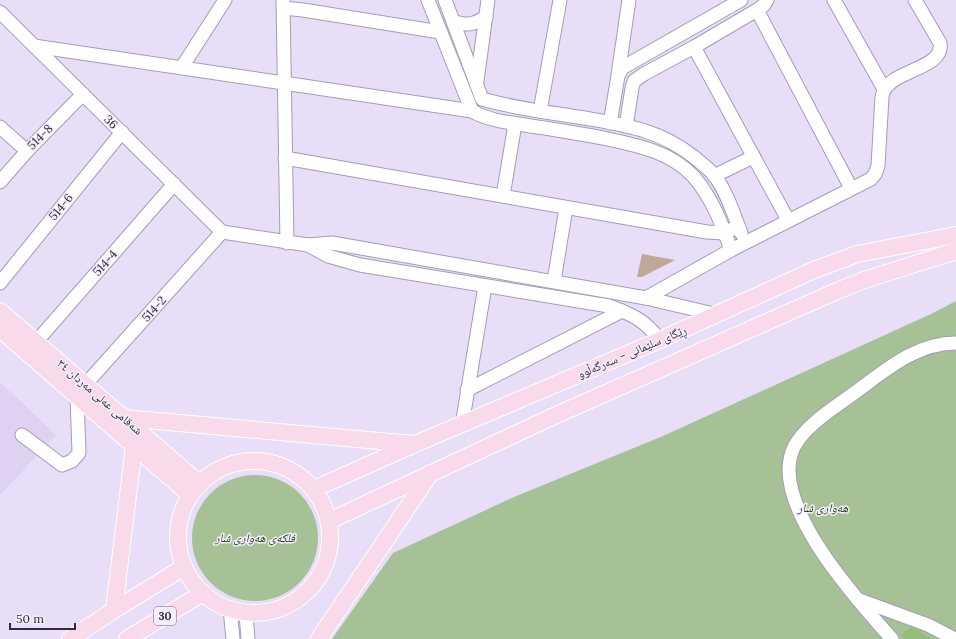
<svg xmlns="http://www.w3.org/2000/svg" width="956" height="639" font-family="Lora,'Noto Naskh Arabic',serif">
  <style>
    .built { fill: #ded1f2 }
    .green { fill: #a7c196 }
    .forest { fill: #96bc7c }
    .building { fill: #c0a897 }
    .lines { fill: none; stroke-linecap: round; stroke-linejoin: round }
    .minor-casing { stroke: #a59cb5; stroke-width: 15 }
    .major-casing { stroke: #fff; stroke-width: 18 }
    .minor { stroke: #fff; stroke-width: 13 }
    .major { stroke: #f8daea; stroke-width: 16 }
    .labels { text-anchor: middle; stroke-width: 3; stroke-linejoin: round; paint-order: stroke }
    .shield { fill: #f3edfd; stroke: #6b6772; stroke-width: 1 }
    .shield-label { font-size: 11px; font-weight: bold; fill: #312d37 }
    .street-label { font-size: 12px; fill: #312d37; stroke: #f3edfd }
    .park-label { font-size: 12px; font-style: italic; fill: #274013; stroke: #f3edfd }
  </style>
  <rect width="100%" height="100%" fill="#e8def8"/>
  <path class="built" d="M0 382 56 435 0 495Z"/>
  <g class="green">
    <path d="M956 301V639H332L393 553 514 497 663 436 931 314Z"/>
    <circle cx="255" cy="538" r="63"/>
  </g>
  <path class="forest" d="M912 627 932 639H905L902 634Z"/>
  <path class="building" d="M642 254 675 260 642 277H637Z"/>
  <g class="lines">
    <g class="minor-casing">
      <g id="minor">
        <path d="M283 0 287 243"/>
        <path d="M428 0 472 111"/>
        <path d="M445 0 482 99C516 109 555 113 590 119 630 126 661 131 694 157 701 163 708 168 714 175 726 190 734 215 741 233"/>
        <path d="M834 0 884 89"/>
        <path d="M283 8 303 10 440 32"/>
        <path d="M757 10 851 188"/>
        <path d="M0 12 222 232"/>
        <path d="M453 21C467 26 473 25 486 17"/>
        <path d="M34 46 472 111C491 122 515 123 537 127 559 130 581 134 603 138 636 145 670 151 694 177 712 198 722 224 731 250"/>
        <path d="M694 47 788 220"/>
        <path d="M182 67 225 0"/>
        <path d="M618 75 629 0"/>
        <path d="M477 81 488 0"/>
        <path d="M540 111 560 0"/>
        <path d="M610 123 618 76 622 68 741 0"/>
        <path d="M626 126 632 88 634 81 644 74 694 47 757 10 764 5 767 0"/>
        <path d="M0 127 27 151"/>
        <path d="M285 158 707 232 725 233 738 226"/>
        <path d="M714 176 753 157"/>
        <path d="M0 182 27 151 83 94"/>
        <path d="M503 196 515 124"/>
        <path d="M222 232 308 245 332 243 646 298 718 315"/>
        <path d="M308 245 328 256 360 265 609 306C634 315 644 320 660 340"/>
        <path d="M554 281 566 208"/>
        <path d="M0 283 122 132"/>
        <path d="M646 298 731 250 871 179 875 174 878 166 882 97C885 69 945 71 940 43L915 0"/>
        <path d="M36 342 174 184"/>
        <path d="M85 385 222 232"/>
        <path d="M467 390 622 311"/>
        <path d="M462 425 485 286"/>
        <path d="M22 435 62 465 72 461 79 453 77 396"/>
        <path d="M857 599 928 625 955 639"/>
        <path d="M230 609 233 639"/>
        <path d="M246 613 248 639"/>
        <path d="M892 639C858 601 767 502 794 447 806 424 837 406 857 391 887 369 917 343 956 343"/>
      </g>
    </g>
    <g class="major-casing">
      <g id="major">
        <path d="M0 311 199 483"/>
        <path d="M0 329 190 495"/>
        <path d="M124 418 413 444"/>
        <circle cx="254" cy="537" r="76"/>
        <path d="M314 489 415 444 660 340 814 270 857 254 956 235"/>
        <path d="M329 521 554 416 837 291 864 280 956 251"/>
        <path d="M114 610 134 446"/>
        <path d="M70 639 114 610 184 567"/>
        <path d="M127 639 203 593"/>
        <path d="M319 639 430 474"/>
      </g>
    </g>
    <use href="#minor" class="minor"/>
    <use href="#major" class="major"/>
  </g>
  <g class="labels">
    <rect class="shield" x="154" y="607" width="22" height="18" rx="3"/>
    <g class="shield-label">
      <text x="165" y="620">30</text>
    </g>
    <g class="street-label">
      <text transform="translate(111 122) rotate(45)" y="4">36</text>
      <text transform="translate(40 137) rotate(-45)" y="4">514-8</text>
      <text transform="translate(61 207) rotate(-51)" y="4">514-6</text>
      <text transform="translate(105 263) rotate(-49)" y="4">514-4</text>
      <text transform="translate(154 309) rotate(-48)" y="4">514-2</text>
      <text transform="translate(632 352) rotate(-23)" y="4">ڕێگای سلێمانی - سەرگەڵوو</text>
      <text transform="translate(100 397) rotate(41)" y="4">شەقامی عەلی مەردان ٣٤</text>
    </g>
    <g class="park-label">
      <text x="823" y="512">هەواری شار</text>
      <text x="255" y="542">فلکەی هەواری شار</text>
    </g>
  </g>
  <path d="M10 623v6h65v-6" fill="none" stroke="#312d37" stroke-width="2"/>
  <text x="16" y="623" font-size="12" fill="#312d37" stroke="#f3edfd" stroke-width="3" paint-order="stroke">50 m</text>
</svg>
